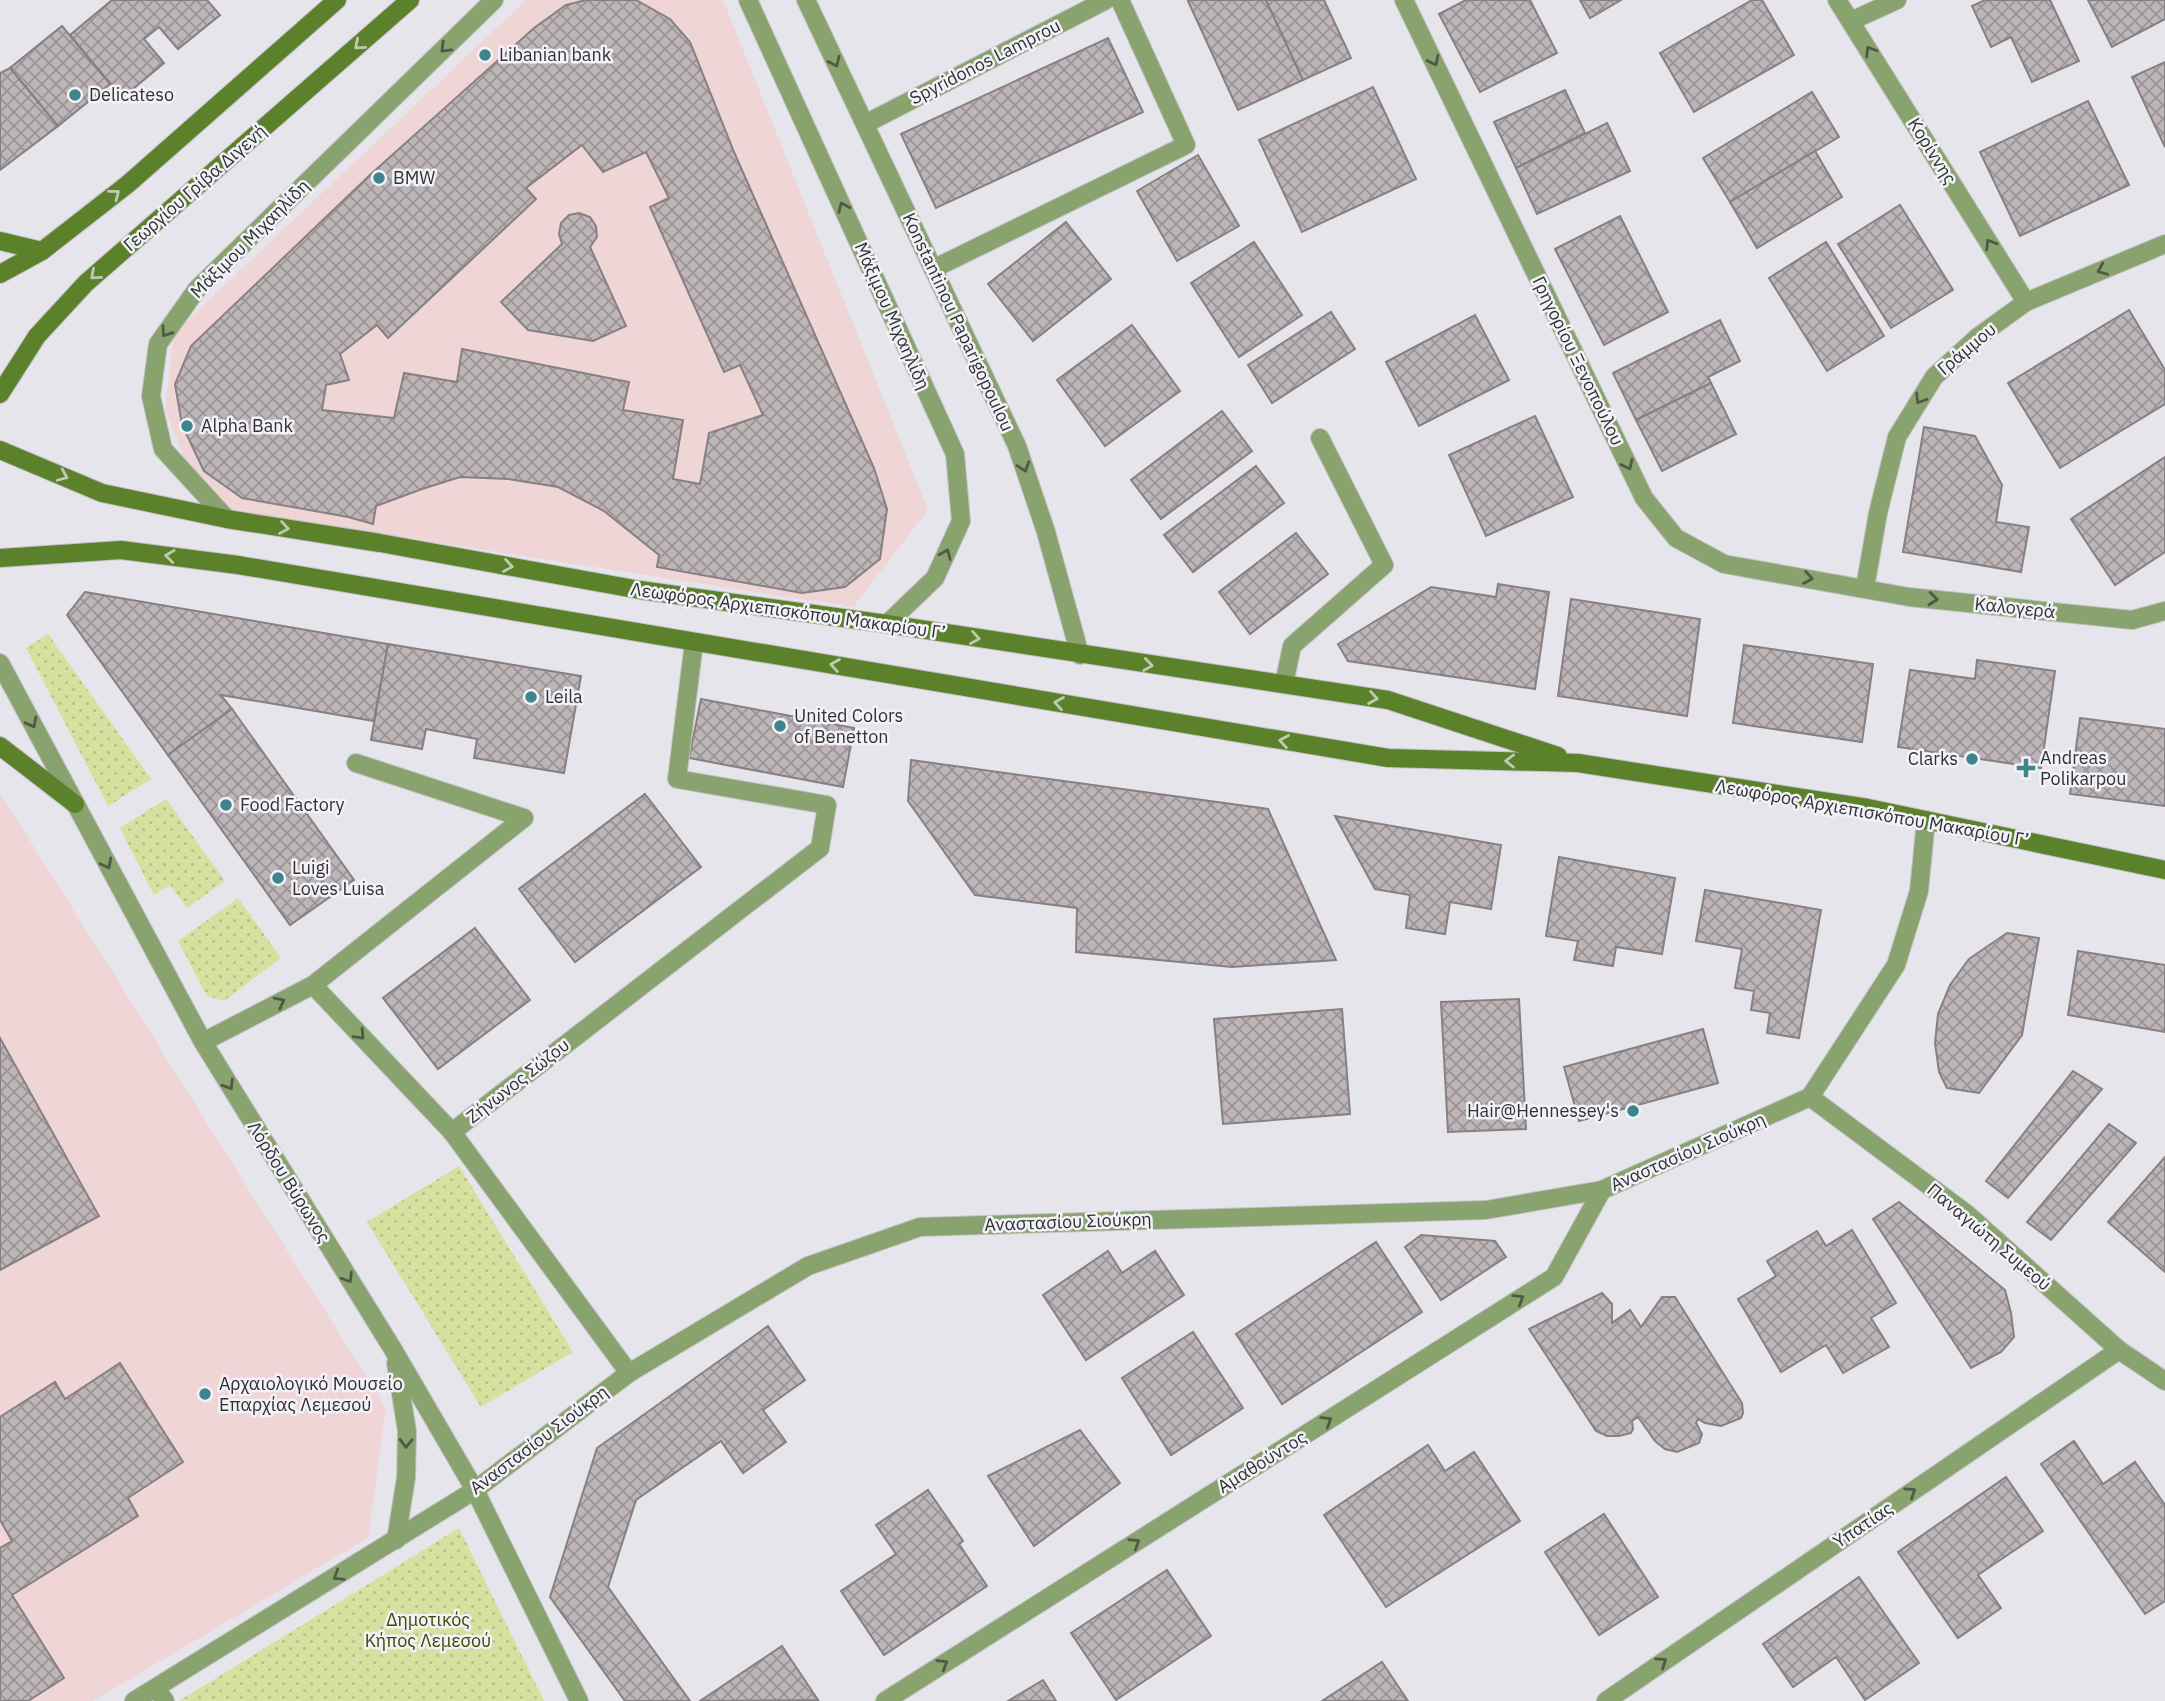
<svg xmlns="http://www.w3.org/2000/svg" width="2165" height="1701" font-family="'IBM Plex Sans',sans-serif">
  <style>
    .commercial { fill: #f0d5d6 }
    .grass { fill: url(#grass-dots) }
    .building { fill: url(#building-cross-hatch); stroke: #878082; stroke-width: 2; fill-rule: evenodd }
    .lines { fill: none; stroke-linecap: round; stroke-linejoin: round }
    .service-casing { stroke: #c2c1c7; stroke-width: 20 }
    .minor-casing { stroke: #c2c1c7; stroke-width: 20 }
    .tertiary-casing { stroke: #c2c1c7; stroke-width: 20 }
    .secondary-casing { stroke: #c2c1c7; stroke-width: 20 }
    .service { stroke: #88a36d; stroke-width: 18 }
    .minor { stroke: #88a36d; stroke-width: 18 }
    .tertiary { stroke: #88a36d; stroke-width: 18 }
    .secondary { stroke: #5b812b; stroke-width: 18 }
    .oneway { stroke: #becab1 }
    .oneway2 { stroke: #4f5947 }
    .poi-dot { fill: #3d848d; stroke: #f3f2f9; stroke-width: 2.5 }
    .labels { text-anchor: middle; stroke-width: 5; stroke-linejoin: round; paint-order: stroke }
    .poi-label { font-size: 18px; fill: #313133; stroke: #f3f2f9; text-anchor: start }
    .street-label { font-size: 18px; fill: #313133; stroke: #f3f2f9 }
    .park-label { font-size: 18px; fill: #414800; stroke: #f3f2f9 }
  </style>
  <defs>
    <pattern id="grass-dots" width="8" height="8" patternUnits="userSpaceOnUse" patternTransform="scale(1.75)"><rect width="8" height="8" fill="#d5e19f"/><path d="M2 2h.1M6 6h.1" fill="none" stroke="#b7c289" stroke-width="1.8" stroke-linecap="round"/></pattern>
    <pattern id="building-cross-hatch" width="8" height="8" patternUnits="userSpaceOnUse" patternTransform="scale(1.75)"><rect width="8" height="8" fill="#bdb5b7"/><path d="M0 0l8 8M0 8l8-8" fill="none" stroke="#9a9495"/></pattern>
  </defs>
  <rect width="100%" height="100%" fill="#e6e5ec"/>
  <g class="commercial">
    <path d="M526 0H723L928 510 853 607 231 511 186 463 165 409 174 333Z"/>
    <path d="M0 793 386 1408 368 1538 93 1701H0Z"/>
  </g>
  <g class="grass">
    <path d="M48 634 151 779 108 806 26 648Z"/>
    <path d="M166 799 225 881 187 908 170 885 154 895 120 828Z"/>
    <path d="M238 898 281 958 224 1001 207 996 178 941Z"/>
    <path d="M459 1166 573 1352 481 1407 367 1222Z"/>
    <path d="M459 1528 544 1701H179Z"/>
  </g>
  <g class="building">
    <path d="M112 0H207L220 15 178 49 159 27 144 39 164 63 122 98 70 35Z"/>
    <path d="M586 0H636L670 19 690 42 734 152 874 468 887 509 880 559 845 587 802 593 657 567 659 555 604 511 558 487 508 479 460 477 422 489 376 506 373 524 348 517 242 498 204 471 182 425 175 384 191 346 371 174 534 28 566 5ZM582 145 603 172 646 152 669 198 650 207 724 372 740 365 763 415 709 433 700 484 673 479 683 420 623 410 629 382 462 349 457 382 404 373 394 418 322 410 326 385 349 380 340 354 377 325 388 338 536 199 526 188Z"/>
    <path d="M1191 0H1266L1303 80 1238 110 1188 1Z"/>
    <path d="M1266 0H1324L1351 58 1303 80Z"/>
    <path d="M1466 0H1530L1557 53 1480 92 1439 14Z"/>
    <path d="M1580 0H1621L1590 18Z"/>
    <path d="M1752 0H1762L1794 55 1694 112 1660 53Z"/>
    <path d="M1985 0H2050L2079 61 2032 82 2011 37 1991 47 1972 6Z"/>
    <path d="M2088 0H2165V19L2112 47Z"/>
    <path d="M62 26 110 84 58 126 10 68Z"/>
    <path d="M1108 38 1143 112 936 208 901 134Z"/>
    <path d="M2165 62V147L2132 77Z"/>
    <path d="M10 68 58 126 0 170V73Z"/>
    <path d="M1373 87 1416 179 1302 232 1259 140Z"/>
    <path d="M1565 90 1585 133 1516 168 1494 122Z"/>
    <path d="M1812 92 1839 137 1730 202 1703 158Z"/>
    <path d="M2088 101 2129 185 2020 236 1980 152Z"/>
    <path d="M1607 123 1630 171 1537 214 1516 168Z"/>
    <path d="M1815 151 1842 197 1757 248 1730 202Z"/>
    <path d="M1198 155 1239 226 1177 261 1137 191Z"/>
    <path d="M1900 205 1953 290 1891 328 1838 244Z"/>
    <path d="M579 213 590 217 596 226 597 237 590 247 626 326 593 341 528 330 501 302 562 244 559 234 561 223 569 215Z"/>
    <path d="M1620 216 1668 312 1604 345 1555 249Z"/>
    <path d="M1066 222 1111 279 1033 341 988 284Z"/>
    <path d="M1254 242 1302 315 1239 357 1191 283Z"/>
    <path d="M1826 242 1884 336 1827 371 1769 278Z"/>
    <path d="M2129 310 2165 370V404L2060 468 2008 383Z"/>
    <path d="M1331 312 1355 349 1272 403 1248 365Z"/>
    <path d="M1475 315 1509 380 1419 426 1386 362Z"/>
    <path d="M1720 320 1740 361 1708 377 1711 383 1636 420 1613 373Z"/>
    <path d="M1132 325 1180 391 1105 446 1057 380Z"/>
    <path d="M1711 383 1736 434 1662 471 1636 420Z"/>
    <path d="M1222 411 1252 451 1161 519 1131 480Z"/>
    <path d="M1535 416 1573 497 1486 536 1449 455Z"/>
    <path d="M1924 427 1975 436 2002 485 1996 522 2029 527 2021 572 1903 552Z"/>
    <path d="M2165 457V552L2115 585 2071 519Z"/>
    <path d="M1256 466 1284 503 1193 572 1164 535Z"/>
    <path d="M1296 533 1328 574 1250 634 1219 592Z"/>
    <path d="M1498 584 1549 592 1535 689 1348 661 1338 644 1431 587 1496 597Z"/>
    <path d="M85 592 388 644 374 721 221 695 232 709 168 755 67 615Z"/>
    <path d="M1571 599 1700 619 1687 716 1558 696Z"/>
    <path d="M388 644 581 676 564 773 474 758 477 739 426 729 422 749 371 740Z"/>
    <path d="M1744 645 1873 664 1862 742 1733 723Z"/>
    <path d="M1977 660 2055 671 2041 768 1898 747 1910 670 1975 679Z"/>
    <path d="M701 699 854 728 843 787 689 758Z"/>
    <path d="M232 709 354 880 290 925 168 755Z"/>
    <path d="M2080 718 2165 729V806L2070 794Z"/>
    <path d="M911 760 1268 809 1336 960 1232 967 1076 952 1077 908 975 895 908 801Z"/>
    <path d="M645 794 701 867 575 962 519 889Z"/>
    <path d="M1335 816 1501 845 1491 909 1450 902 1445 934 1406 928 1410 895 1375 889Z"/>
    <path d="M1559 857 1675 878 1662 954 1616 947 1613 966 1574 960 1578 941 1546 936Z"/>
    <path d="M1705 890 1821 910 1799 1038 1767 1033 1770 1013 1751 1010 1754 991 1735 988 1742 949 1696 941Z"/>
    <path d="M475 928 530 1000 438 1069 383 998Z"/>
    <path d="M2007 933 2039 938 2022 1035 1979 1093 1947 1088 1939 1072 1935 1043 1938 1014 1950 985 1969 959Z"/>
    <path d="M2078 951 2165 965V1032L2068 1015Z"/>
    <path d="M1519 999 1526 1129 1448 1132 1441 1002Z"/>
    <path d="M1342 1009 1350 1114 1223 1124 1214 1019Z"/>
    <path d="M1703 1029 1718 1083 1579 1121 1564 1067Z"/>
    <path d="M0 1038 99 1216 0 1270Z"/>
    <path d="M2073 1071 2102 1089 2008 1198 1986 1181Z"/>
    <path d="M2109 1124 2136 1143 2051 1240 2027 1222Z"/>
    <path d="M2165 1157V1272L2108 1222Z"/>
    <path d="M1899 1202 2005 1290 2011 1313 2014 1337 2001 1352 1971 1368 1873 1219Z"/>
    <path d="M1852 1230 1896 1303 1871 1318 1889 1347 1843 1373 1826 1345 1781 1372 1738 1299 1776 1276 1767 1261 1817 1231 1826 1246Z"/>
    <path d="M1421 1235 1495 1241 1506 1257 1441 1300 1405 1247Z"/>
    <path d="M1376 1242 1422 1312 1282 1404 1236 1334Z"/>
    <path d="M1108 1251 1122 1273 1155 1251 1184 1295 1086 1360 1043 1295Z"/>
    <path d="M1602 1293 1612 1304V1323L1630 1310 1641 1327 1662 1297H1675L1742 1403 1743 1413 1741 1418 1721 1426 1705 1423 1698 1419 1696 1423 1702 1434 1699 1443 1677 1452 1665 1449 1655 1441 1638 1417 1632 1421 1633 1429 1631 1433 1619 1436H1607L1596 1431 1529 1329Z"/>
    <path d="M768 1326 805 1380 763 1410 786 1442 743 1473 721 1441 636 1500 608 1587 690 1701H625L550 1597 597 1448Z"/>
    <path d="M1193 1332 1243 1408 1171 1455 1122 1378Z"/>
    <path d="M120 1363 183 1462 128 1498 138 1516 12 1595 64 1678 28 1701H0V1548L12 1541 0 1520V1417L55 1382 65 1399Z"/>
    <path d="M1080 1430 1120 1483 1034 1546 988 1476Z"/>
    <path d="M2074 1441 2103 1484 2135 1462 2165 1505V1601L2145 1614 2041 1464Z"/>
    <path d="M1428 1445 1445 1471 1474 1452 1520 1521 1386 1607 1324 1515Z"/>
    <path d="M2006 1477 2043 1531 1978 1575 2001 1608 1958 1638 1898 1552Z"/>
    <path d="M928 1490 963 1541 959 1544 987 1586 884 1655 841 1591 896 1554 876 1525Z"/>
    <path d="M1604 1514 1658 1597 1599 1635 1545 1552Z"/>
    <path d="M1167 1570 1211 1636 1116 1700 1071 1633Z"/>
    <path d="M1859 1577 1919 1663 1865 1700 1836 1657 1793 1687 1763 1644Z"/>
    <path d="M782 1646 818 1700 700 1701Z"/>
    <path d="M1382 1662 1408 1701H1322Z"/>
    <path d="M1043 1680 1056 1701H1008Z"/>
  </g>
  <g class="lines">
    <g class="service-casing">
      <g id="service">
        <path d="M933 269 1186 145 1120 0"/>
        <path d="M694 642 677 779 827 805 820 848"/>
        <path d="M1284 684 1292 646 1384 565 1320 438"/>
        <path d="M356 763 524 818"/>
        <path d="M313 985 452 1132"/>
        <path d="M203 1042 313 985 524 818"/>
        <path d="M156 1688 165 1701"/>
      </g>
    </g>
    <g class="minor-casing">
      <g id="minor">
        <path d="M748 0 955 454 961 521 935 578 887 624"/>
        <path d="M806 0 1017 446 1046 532 1080 655"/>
        <path d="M1404 0 1644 498 1676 538 1724 564 1909 597 2132 620 2165 611"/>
        <path d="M1837 0 2026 302"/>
        <path d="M1851 21 1897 0"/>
        <path d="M865 124 1106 0"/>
        <path d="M227 519 163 449 151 396 158 344 197 289 494 0"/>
        <path d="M1865 588 1878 513 1897 437 1934 377 1979 336 2026 302 2165 244"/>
        <path d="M1810 1097 1967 1214 2119 1350 2165 1381"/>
        <path d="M629 1373 452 1132 820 848"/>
        <path d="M475 1490 629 1373 808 1266 920 1227 1486 1210 1602 1190 1810 1097 1896 965 1919 891 1926 820"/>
        <path d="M885 1701 1554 1277 1602 1190"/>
        <path d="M1606 1701 2119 1350"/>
      </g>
    </g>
    <g class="tertiary-casing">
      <g id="tertiary">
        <path d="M0 663 203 1042 394 1351 475 1490 579 1701"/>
        <path d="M396 1363 407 1431 406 1478 396 1540"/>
        <path d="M134 1701 475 1490"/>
      </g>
    </g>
    <g class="secondary-casing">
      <g id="secondary">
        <path d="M0 241 42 251"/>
        <path d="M0 274 42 251 128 184 337 0"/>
        <path d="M0 394 37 336 86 283 410 0"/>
        <path d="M0 450 102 493 227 519 380 543 640 590 887 624 1388 700 1558 756"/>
        <path d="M0 558 121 550 238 565 1388 758 1578 763 1868 808 2165 870"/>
        <path d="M0 746 75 804"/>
      </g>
    </g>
    <use href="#service" class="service"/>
    <use href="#minor" class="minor"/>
    <use href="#tertiary" class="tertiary"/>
    <use href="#secondary" class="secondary"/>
  </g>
  <defs><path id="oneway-chevron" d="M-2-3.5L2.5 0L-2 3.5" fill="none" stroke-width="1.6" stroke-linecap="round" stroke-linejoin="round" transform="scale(1.75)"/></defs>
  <g class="oneway">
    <use href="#oneway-chevron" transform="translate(359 45) rotate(139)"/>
    <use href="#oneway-chevron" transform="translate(115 194) rotate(-38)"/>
    <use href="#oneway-chevron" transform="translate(95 275) rotate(139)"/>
    <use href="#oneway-chevron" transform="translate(63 476) rotate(23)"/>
    <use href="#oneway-chevron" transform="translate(284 528) rotate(9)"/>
    <use href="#oneway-chevron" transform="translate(170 556) rotate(-173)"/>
    <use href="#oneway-chevron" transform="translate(508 566) rotate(10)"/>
    <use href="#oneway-chevron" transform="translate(975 638) rotate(9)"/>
    <use href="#oneway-chevron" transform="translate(835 665) rotate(-171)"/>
    <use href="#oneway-chevron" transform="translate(1148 665) rotate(8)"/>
    <use href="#oneway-chevron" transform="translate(1373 698) rotate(9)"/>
    <use href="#oneway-chevron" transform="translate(1059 703) rotate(-170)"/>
    <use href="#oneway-chevron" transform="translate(1284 741) rotate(-170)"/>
    <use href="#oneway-chevron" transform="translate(1510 761) rotate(-179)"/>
  </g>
  <g class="oneway2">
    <use href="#oneway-chevron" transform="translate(445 48) rotate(136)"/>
    <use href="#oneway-chevron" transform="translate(1870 51) rotate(-122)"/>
    <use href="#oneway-chevron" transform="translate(1434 61) rotate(64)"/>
    <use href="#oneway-chevron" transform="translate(835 62) rotate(65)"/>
    <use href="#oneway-chevron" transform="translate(843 207) rotate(-114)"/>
    <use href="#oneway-chevron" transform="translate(1990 244) rotate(-122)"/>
    <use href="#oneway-chevron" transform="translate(2102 270) rotate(157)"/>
    <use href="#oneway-chevron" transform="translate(166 332) rotate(125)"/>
    <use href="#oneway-chevron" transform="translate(1920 399) rotate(122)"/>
    <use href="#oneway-chevron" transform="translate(1628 465) rotate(64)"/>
    <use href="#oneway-chevron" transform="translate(1024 467) rotate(72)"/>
    <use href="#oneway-chevron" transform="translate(946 554) rotate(-66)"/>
    <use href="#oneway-chevron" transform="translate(1808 578) rotate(10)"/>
    <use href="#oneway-chevron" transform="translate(1933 599) rotate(6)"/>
    <use href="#oneway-chevron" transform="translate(32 723) rotate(62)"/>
    <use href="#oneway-chevron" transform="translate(107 864) rotate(62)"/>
    <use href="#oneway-chevron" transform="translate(280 1002) rotate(-27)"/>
    <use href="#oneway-chevron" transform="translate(360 1035) rotate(47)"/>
    <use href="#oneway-chevron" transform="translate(229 1085) rotate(59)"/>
    <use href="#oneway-chevron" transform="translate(348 1278) rotate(58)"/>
    <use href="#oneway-chevron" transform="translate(1519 1299) rotate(-32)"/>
    <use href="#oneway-chevron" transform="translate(1327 1421) rotate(-32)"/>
    <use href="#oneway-chevron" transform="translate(406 1443) rotate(91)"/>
    <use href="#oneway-chevron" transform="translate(1911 1492) rotate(-34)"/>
    <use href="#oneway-chevron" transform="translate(1135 1543) rotate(-32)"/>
    <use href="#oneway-chevron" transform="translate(338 1576) rotate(148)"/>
    <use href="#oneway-chevron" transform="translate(1662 1662) rotate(-34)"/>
    <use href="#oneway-chevron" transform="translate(943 1664) rotate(-32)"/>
  </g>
  <g class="poi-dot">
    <circle cx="485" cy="55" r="7"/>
    <circle cx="75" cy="95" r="7"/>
    <circle cx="379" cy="178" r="7"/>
    <circle cx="187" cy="426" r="7"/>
    <circle cx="531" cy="697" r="7"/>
    <circle cx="780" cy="726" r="7"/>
    <circle cx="1972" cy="759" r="7"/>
    <path d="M2022.5 757.5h7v7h7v7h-7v7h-7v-7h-7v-7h7z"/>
    <circle cx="226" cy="805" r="7"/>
    <circle cx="278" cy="878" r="7"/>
    <circle cx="1633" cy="1111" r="7"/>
    <circle cx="205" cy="1394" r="7"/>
  </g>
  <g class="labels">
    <g class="poi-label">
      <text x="499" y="61">Libanian bank</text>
      <text x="89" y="101">Delicateso</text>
      <text x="393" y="184">BMW</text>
      <text x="201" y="432">Alpha Bank</text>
      <text x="545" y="703">Leila</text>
      <text x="794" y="722">United Colors<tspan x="794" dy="21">of Benetton</tspan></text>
      <text x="2040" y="764">Andreas<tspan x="2040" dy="21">Polikarpou</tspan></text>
      <text x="1958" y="765" text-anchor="end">Clarks</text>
      <text x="240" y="811">Food Factory</text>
      <text x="292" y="874">Luigi<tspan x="292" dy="21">Loves Luisa</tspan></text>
      <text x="1619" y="1117" text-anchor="end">Hair@Hennessey's</text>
      <text x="219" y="1390">Αρχαιολογικό Μουσείο<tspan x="219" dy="21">Επαρχίας Λεμεσού</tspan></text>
    </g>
    <g class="street-label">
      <text transform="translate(985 62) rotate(-27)" y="6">Spyridonos Lamprou</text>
      <text transform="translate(1932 151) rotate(58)" y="6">Κορίννης</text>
      <text transform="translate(195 188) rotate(-41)" y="6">Γεωργίου Γρίβα Διγενή</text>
      <text transform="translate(250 239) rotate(-45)" y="6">Μάξιμου Μιχαηλίδη</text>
      <text transform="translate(892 316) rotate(66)" y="6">Μάξιμου Μιχαηλίδη</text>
      <text transform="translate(958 322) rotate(65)" y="6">Konstantinou Paparigopoulou</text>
      <text transform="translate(1967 349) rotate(-40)" y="6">Γράμμου</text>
      <text transform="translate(1578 361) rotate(64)" y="6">Γρηγορίου Ξενοπούλου</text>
      <text transform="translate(2015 608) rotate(6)" y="6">Καλογερά</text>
      <text transform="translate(788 611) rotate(8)" y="6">Λεωφόρος Αρχιεπισκόπου Μακαρίου Γ’</text>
      <text transform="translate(1872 813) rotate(10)" y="6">Λεωφόρος Αρχιεπισκόπου Μακαρίου Γ’</text>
      <text transform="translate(518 1081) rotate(-38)" y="6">Ζήνωνος Σώζου</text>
      <text transform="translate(1688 1152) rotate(-24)" y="6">Αναστασίου Σιούκρη</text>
      <text transform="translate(289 1182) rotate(58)" y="6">Λόρδου Βύρωνος</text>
      <text transform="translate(1068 1222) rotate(-2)" y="6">Αναστασίου Σιούκρη</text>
      <text transform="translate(1989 1237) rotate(40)" y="6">Παναγιώτη Συμεού</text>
      <text transform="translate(539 1440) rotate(-37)" y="6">Αναστασίου Σιούκρη</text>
      <text transform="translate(1262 1462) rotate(-32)" y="6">Αμαθούντος</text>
      <text transform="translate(1863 1525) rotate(-34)" y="6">Υπατίας</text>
    </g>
    <g class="park-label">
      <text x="428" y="1626">Δημοτικός<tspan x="428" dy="21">Κήπος Λεμεσού</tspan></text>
    </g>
  </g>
</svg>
